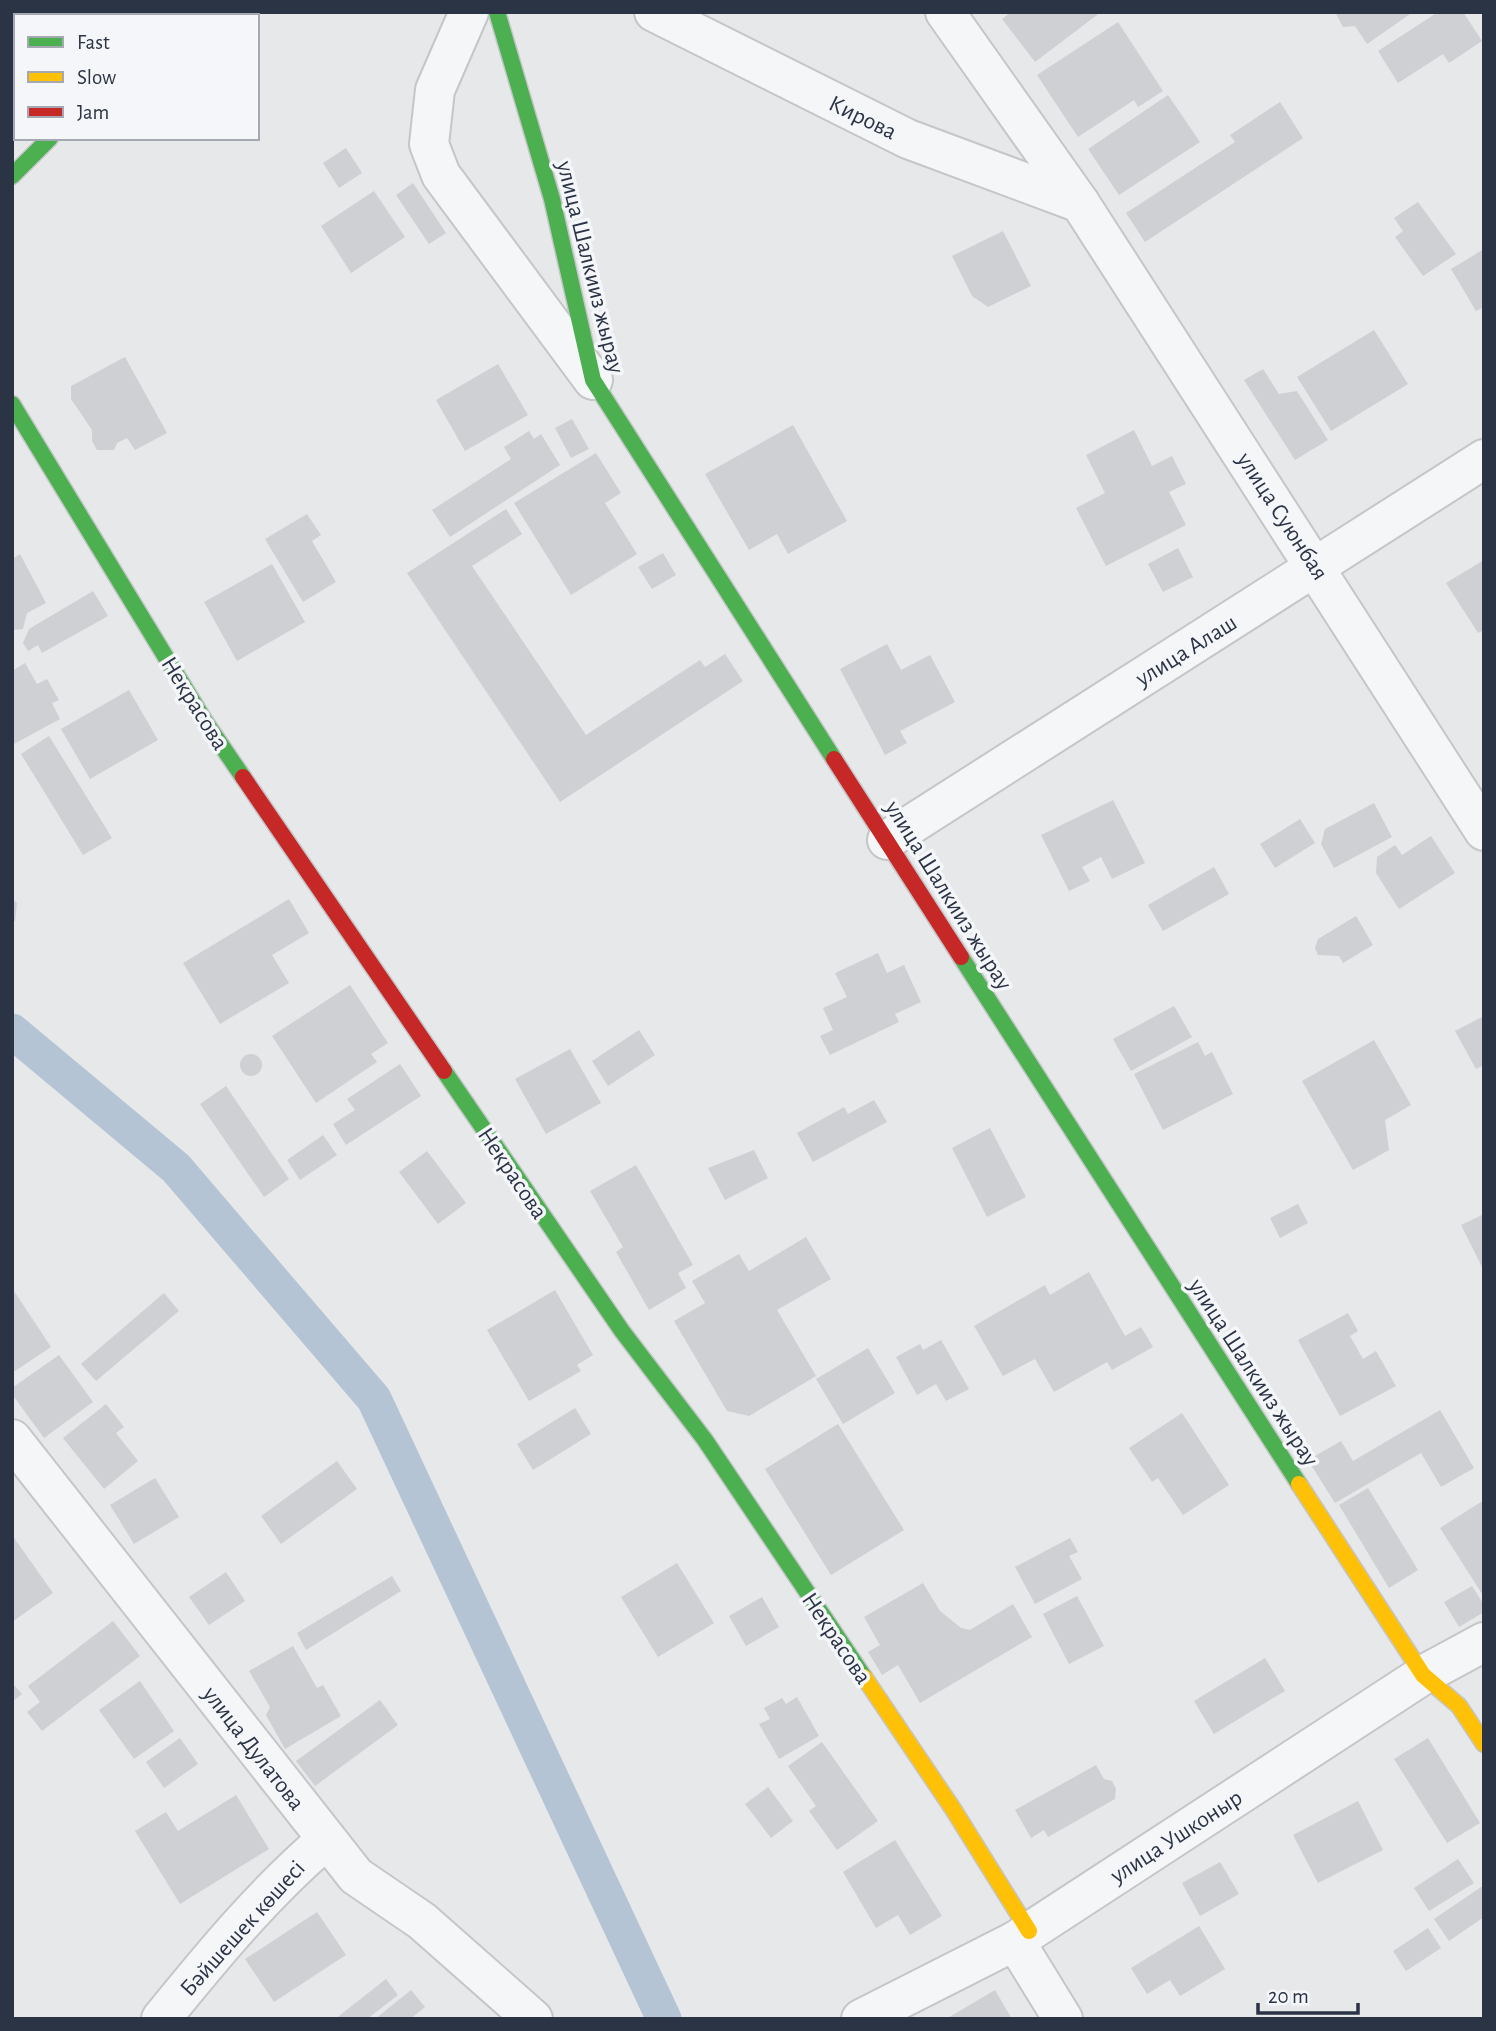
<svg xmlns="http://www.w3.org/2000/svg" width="1496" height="2031" font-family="'Alegreya Sans',sans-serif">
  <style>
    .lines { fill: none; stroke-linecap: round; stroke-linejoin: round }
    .canal { stroke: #b4c4d5; stroke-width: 35 }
    .building { fill: #ced0d3 }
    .street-casing { stroke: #c4c6c8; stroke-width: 42 }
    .fast-casing { stroke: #c4c6c8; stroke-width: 19 }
    .slow-casing { stroke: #c4c6c8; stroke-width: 19 }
    .jam-casing { stroke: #c4c6c8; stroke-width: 19 }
    .street { stroke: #f5f6f7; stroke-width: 38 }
    .fast { stroke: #4caf50; stroke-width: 16 }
    .slow { stroke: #ffc107; stroke-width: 16 }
    .jam { stroke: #c62828; stroke-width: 16 }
    .labels { text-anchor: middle; stroke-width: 7; stroke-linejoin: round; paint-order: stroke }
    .street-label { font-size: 24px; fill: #2b3445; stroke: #f4f6f9 }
  </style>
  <rect width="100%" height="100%" fill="#e6e8ea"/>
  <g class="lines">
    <path class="canal" d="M12 1031 176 1168 374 1399 664 2019"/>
  </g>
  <g class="building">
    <path d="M12 12H81L77 16H16V73L12 77Z"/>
    <path d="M1011 12H1101L1035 62 1002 19Z"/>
    <path d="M1335 12H1413L1367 44 1355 26 1343 27Z"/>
    <path d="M1438 12H1463L1482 41 1449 63 1443 54 1398 83 1378 51Z"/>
    <path d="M1118 22 1163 91 1138 107 1134 100 1078 137 1037 75Z"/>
    <path d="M1168 95 1200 142 1119 195 1088 149Z"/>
    <path d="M1280 102 1303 138 1145 242 1126 213 1235 142 1230 135Z"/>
    <path d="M346 148 362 173 339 188 323 163Z"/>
    <path d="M413 183 446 233 429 244 396 195Z"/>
    <path d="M374 191 405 237 351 273 321 226Z"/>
    <path d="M1418 202 1456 254 1423 276 1395 237 1403 231 1394 218Z"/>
    <path d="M1003 231 1031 286 988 307 972 296 952 256Z"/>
    <path d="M1484 249V307L1476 311 1451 269Z"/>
    <path d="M1374 330 1408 384 1331 431 1297 377Z"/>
    <path d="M125 357 167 433 135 450 127 438 117 443 114 450H97L92 441V430L71 399V386Z"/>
    <path d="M498 364 528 415 465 451 436 400Z"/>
    <path d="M1263 369 1279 394 1297 391 1328 440 1295 460 1244 380Z"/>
    <path d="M572 419 589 449 571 458 555 428Z"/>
    <path d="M793 425 847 521 788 554 777 534 749 550 705 474Z"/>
    <path d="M1134 430 1152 466 1172 456 1186 484 1169 492 1186 525 1106 566 1076 508 1105 493 1086 455Z"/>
    <path d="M529 431 534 439 541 434 560 465 450 537 432 510 511 459 504 447Z"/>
    <path d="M596 453 621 493 605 503 637 554 571 595 514 503Z"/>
    <path d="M506 509 522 534 472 566 586 735 700 660 705 667 725 654 743 681 560 802 407 573Z"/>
    <path d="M307 514 321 535 312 541 336 582 303 602 265 539Z"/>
    <path d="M1178 548 1193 577 1163 592 1148 564Z"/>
    <path d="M663 553 676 575 652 589 638 567Z"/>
    <path d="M20 554 46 603 27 613 23 629 12 630V559Z"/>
    <path d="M1484 560V630L1478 633 1446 583Z"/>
    <path d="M272 564 305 622 237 661 204 602Z"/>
    <path d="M93 591 108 616 42 653 38 645 28 651 23 643 29 629Z"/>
    <path d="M887 644 901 670 930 655 955 702 900 731 907 743 885 755 840 669Z"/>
    <path d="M25 663 37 684 47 679 59 700 52 703 60 719 12 745V671Z"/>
    <path d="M129 690 158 740 90 779 61 729Z"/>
    <path d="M49 736 112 838 83 855 21 754Z"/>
    <path d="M1113 800 1145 863 1112 879 1101 857 1082 867 1090 881 1069 891 1041 835Z"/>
    <path d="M1374 803 1392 837 1334 868 1321 844 1325 829Z"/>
    <path d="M1300 819 1315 843 1275 868 1260 844Z"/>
    <path d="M1431 836 1455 873 1399 909 1376 873 1377 857 1395 845 1402 855Z"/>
    <path d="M1214 867 1229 894 1163 931 1148 905Z"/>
    <path d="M12 899 17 903 15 921H12Z"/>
    <path d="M289 899 309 933 272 955 289 983 220 1024 183 963Z"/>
    <path d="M1356 916 1373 945 1343 963 1339 956 1318 955 1315 948 1318 939Z"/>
    <path d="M878 953 887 973 904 965 921 1002 895 1014 899 1022 830 1055 820 1036 833 1030 823 1008 847 997 835 973Z"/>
    <path d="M350 985 388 1043 371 1054 377 1062 316 1103 272 1036Z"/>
    <path d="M1174 1006 1192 1037 1131 1071 1113 1039Z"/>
    <path d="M1484 1016V1065L1476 1069 1455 1031Z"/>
    <path d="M639 1030 655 1055 608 1086 592 1061Z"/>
    <path d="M1374 1040 1411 1105 1385 1120 1389 1150 1353 1170 1302 1081Z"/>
    <path d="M1198 1042 1205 1056 1212 1052 1233 1094 1163 1130 1134 1074Z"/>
    <path d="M570 1049 601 1103 546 1134 515 1079Z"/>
    <circle cx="251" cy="1065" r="11"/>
    <path d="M400 1064 421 1096 346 1145 333 1124 355 1110 347 1099Z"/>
    <path d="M226 1086 289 1179 264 1197 200 1104Z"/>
    <path d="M874 1100 887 1122 813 1162 797 1133 844 1107 848 1114Z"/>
    <path d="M990 1128 1026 1197 987 1217 952 1148Z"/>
    <path d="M323 1135 337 1155 300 1180 287 1160Z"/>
    <path d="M754 1150 768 1178 725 1200 708 1168Z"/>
    <path d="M427 1151 466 1203 438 1224 399 1172Z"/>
    <path d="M636 1165 693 1265 678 1273 686 1288 649 1310 616 1252 623 1247 590 1191Z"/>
    <path d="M1298 1204 1308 1223 1280 1238 1270 1218Z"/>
    <path d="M1484 1214V1271L1461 1225Z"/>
    <path d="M806 1237 831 1279 777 1310 816 1376 749 1416 727 1411 674 1321 705 1303 692 1281 739 1254 749 1271Z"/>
    <path d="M1089 1272 1125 1336 1141 1327 1153 1347 1112 1370 1107 1362 1054 1392 1035 1359 1003 1376 974 1326 1045 1285 1050 1295Z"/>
    <path d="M12 1288 51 1347 12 1373Z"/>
    <path d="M555 1290 593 1355 577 1365 581 1371 529 1401 487 1330Z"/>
    <path d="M164 1293 179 1311 96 1381 81 1364Z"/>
    <path d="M1348 1313 1358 1331 1350 1336 1363 1359 1376 1351 1396 1386 1340 1416 1298 1340Z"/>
    <path d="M941 1340 969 1389 946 1401 936 1384 917 1395 896 1357 920 1344 923 1350Z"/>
    <path d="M868 1348 895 1393 843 1424 816 1379Z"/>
    <path d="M59 1355 93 1402 44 1438 12 1394V1388Z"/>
    <path d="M106 1404 124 1427 116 1433 138 1461 104 1489 63 1438Z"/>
    <path d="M575 1408 591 1434 533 1470 517 1444Z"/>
    <path d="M1440 1410 1474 1468 1441 1487 1421 1453 1335 1503 1308 1460 1341 1441 1353 1461Z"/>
    <path d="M1182 1413 1229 1485 1183 1515 1158 1478 1152 1482 1129 1448Z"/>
    <path d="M838 1424 904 1530 831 1575 765 1469Z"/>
    <path d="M337 1461 357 1489 281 1544 261 1516Z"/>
    <path d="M155 1478 179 1517 134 1544 110 1505Z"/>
    <path d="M1368 1488 1418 1570 1389 1588 1339 1505Z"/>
    <path d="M1484 1500V1597L1440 1528Z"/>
    <path d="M12 1535 53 1593 12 1622Z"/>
    <path d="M1070 1538 1078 1552 1069 1556 1082 1579 1035 1604 1015 1567Z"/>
    <path d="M677 1563 714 1623 658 1657 621 1597Z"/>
    <path d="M226 1572 245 1601 209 1625 189 1597Z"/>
    <path d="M392 1576 401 1591 306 1650 297 1633Z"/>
    <path d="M923 1583 940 1611 961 1628 970 1630 1013 1604 1032 1637 920 1703 898 1665 882 1675 868 1652 880 1645 864 1617Z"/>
    <path d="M1472 1586 1484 1605V1612L1459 1627 1444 1602Z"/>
    <path d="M1077 1596 1104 1646 1069 1664 1043 1614Z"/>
    <path d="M762 1597 779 1627 746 1646 729 1616Z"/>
    <path d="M113 1621 140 1656 42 1731 27 1712 40 1702 28 1686Z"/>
    <path d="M293 1646 317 1688 323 1685 341 1716 285 1749 266 1715 270 1707 249 1671Z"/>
    <path d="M1265 1658 1285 1691 1214 1734 1194 1701Z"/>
    <path d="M140 1681 174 1731 134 1759 99 1710Z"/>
    <path d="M12 1683 22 1694 12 1702Z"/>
    <path d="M797 1697 819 1736 779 1759 759 1724 770 1719 764 1708 782 1698 786 1704Z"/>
    <path d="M380 1700 398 1725 315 1786 296 1761Z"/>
    <path d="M180 1738 198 1764 164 1788 146 1762Z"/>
    <path d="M1428 1738 1480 1823 1447 1843 1394 1759Z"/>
    <path d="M822 1742 878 1821 837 1850 809 1811 816 1806 788 1766Z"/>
    <path d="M1096 1765 1104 1779 1112 1781 1116 1789 1115 1799 1048 1837 1044 1830 1031 1838 1015 1810Z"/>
    <path d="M768 1787 793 1821 771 1838 745 1804Z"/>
    <path d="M236 1795 269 1849 180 1904 135 1831 166 1812 178 1831Z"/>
    <path d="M1358 1801 1383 1850 1318 1883 1293 1835Z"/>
    <path d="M895 1840 942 1916 910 1935 898 1915 876 1928 843 1872Z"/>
    <path d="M1458 1859 1474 1883 1429 1911 1414 1888Z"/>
    <path d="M1220 1862 1239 1894 1200 1916 1182 1883Z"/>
    <path d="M1484 1885V1917L1449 1941 1434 1919Z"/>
    <path d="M317 1912 346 1955 274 2002 245 1959Z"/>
    <path d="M1199 1926 1225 1969 1180 1996 1170 1980 1147 1994 1131 1968Z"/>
    <path d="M1428 1928 1441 1948 1406 1971 1393 1951Z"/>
    <path d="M386 1979 398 1995 367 2019H335Z"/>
    <path d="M411 1990 425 2007 410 2019H375Z"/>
    <path d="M995 1990 1012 2019H946Z"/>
  </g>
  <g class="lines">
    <g class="street-casing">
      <g id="street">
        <path d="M469 12 435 90 429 144 441 175 593 380"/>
        <path d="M654 12 908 139 1080 203"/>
        <path d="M945 12 1080 203 1484 831"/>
        <path d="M887 840 1484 459"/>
        <path d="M12 1439 356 1876 422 1921 533 2019"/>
        <path d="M1015 1941 1063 2019"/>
        <path d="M161 2019C212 1956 264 1893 326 1840"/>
        <path d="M861 2019 1015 1941 1423 1675 1484 1642"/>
      </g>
    </g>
    <g class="fast-casing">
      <g id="fast">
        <path d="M497 12 552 199 593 380 834 759"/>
        <path d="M147 16 150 12"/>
        <path d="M12 176 50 138"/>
        <path d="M12 404 204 720 243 777"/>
        <path d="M961 957 1299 1484"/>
        <path d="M444 1071 622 1331 705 1440 864 1677"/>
      </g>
    </g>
    <g class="slow-casing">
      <g id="slow">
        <path d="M1299 1484 1423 1675 1459 1706 1484 1744"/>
        <path d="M864 1677 953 1809 1029 1931"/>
      </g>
    </g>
    <g class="jam-casing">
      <g id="jam">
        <path d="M834 759 961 957"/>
        <path d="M243 777 444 1071"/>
      </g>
    </g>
    <use href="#street" class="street"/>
    <use href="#fast" class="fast"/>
    <use href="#slow" class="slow"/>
    <use href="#jam" class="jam"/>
  </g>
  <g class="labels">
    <g class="street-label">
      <text transform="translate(863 117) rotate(26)" y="8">Кирова</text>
      <text transform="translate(591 267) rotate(76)" y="8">улица Шалкииз жырау</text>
      <text transform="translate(1283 516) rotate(57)" y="8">улица Суюнбая</text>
      <text transform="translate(1186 650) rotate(-32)" y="8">улица Алаш</text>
      <text transform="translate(195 703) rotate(58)" y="8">Некрасова</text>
      <text transform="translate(949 895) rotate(58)" y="8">улица Шалкииз жырау</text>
      <text transform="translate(513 1173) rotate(56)" y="8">Некрасова</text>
      <text transform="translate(1254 1372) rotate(57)" y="8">улица Шалкииз жырау</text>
      <text transform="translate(837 1638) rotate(56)" y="8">Некрасова</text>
      <text transform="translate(254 1748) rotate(52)" y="8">улица Дулатова</text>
      <text transform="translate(1176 1836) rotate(-33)" y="8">улица Ушконыр</text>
      <text transform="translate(242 1928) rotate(-48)" y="8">Бәйшешек көшесі</text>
    </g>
  </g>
  <rect width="1496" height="2031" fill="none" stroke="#2b3445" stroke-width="28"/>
  <rect x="14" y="14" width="245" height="126" fill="#f4f6f9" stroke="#a4a8b1" stroke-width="2"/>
  <rect x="28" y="37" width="35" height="10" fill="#4caf50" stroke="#a4a8b1" stroke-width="2"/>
  <text x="77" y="49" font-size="21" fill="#2b3445">Fast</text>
  <rect x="28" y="72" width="35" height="10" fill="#ffc107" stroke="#a4a8b1" stroke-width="2"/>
  <text x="77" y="84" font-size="21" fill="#2b3445">Slow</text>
  <rect x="28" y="107" width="35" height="10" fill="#c62828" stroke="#a4a8b1" stroke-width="2"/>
  <text x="77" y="119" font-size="21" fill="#2b3445">Jam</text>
  <path d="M1258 2003v10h100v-10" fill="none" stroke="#2b3445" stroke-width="3.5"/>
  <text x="1268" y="2003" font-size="21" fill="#2b3445" stroke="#f4f6f9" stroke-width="5" paint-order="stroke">20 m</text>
</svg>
